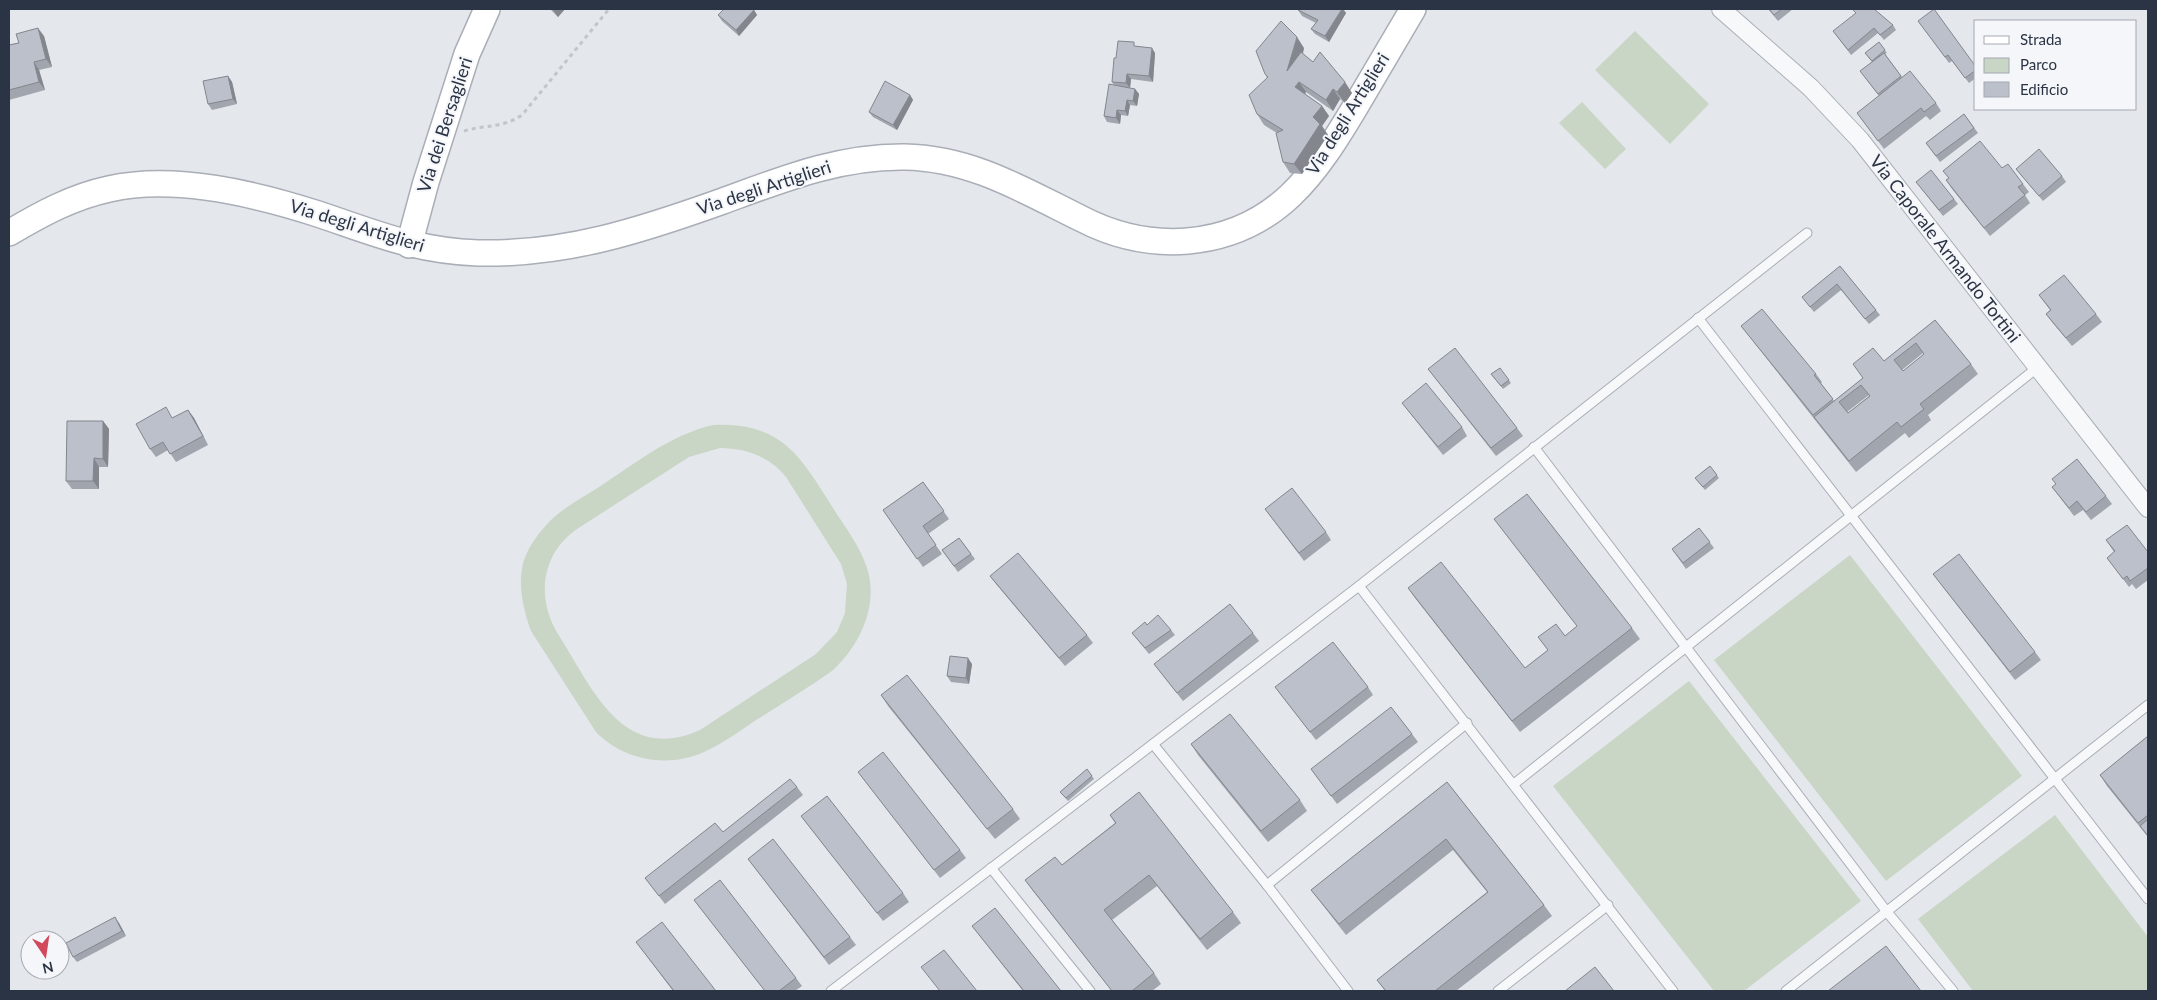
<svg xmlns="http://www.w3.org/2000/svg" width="2157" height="1000" font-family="Lato,sans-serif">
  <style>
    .green { fill: #c9d6c5; fill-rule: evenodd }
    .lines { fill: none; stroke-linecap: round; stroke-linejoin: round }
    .lane-casing { stroke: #a9aeb7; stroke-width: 11 }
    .street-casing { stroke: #a9aeb7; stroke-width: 20 }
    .secondary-casing { stroke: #a9aeb7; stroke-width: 28 }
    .path { stroke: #c2c5cb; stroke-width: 3; stroke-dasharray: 4 4; stroke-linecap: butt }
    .lane { stroke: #f7f8fa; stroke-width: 9 }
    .street { stroke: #f7f8fa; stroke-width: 18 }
    .secondary { stroke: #fff; stroke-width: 25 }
    .wall { fill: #a1a5ae; fill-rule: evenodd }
    .shaded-wall { fill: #83868d }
    .building { fill: #bbc0ca; stroke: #83868d; fill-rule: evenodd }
    .labels { text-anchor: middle; stroke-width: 4; stroke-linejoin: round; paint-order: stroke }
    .street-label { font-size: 18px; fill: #2b3445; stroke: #f4f6f9 }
  </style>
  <rect width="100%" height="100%" fill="#e4e7ec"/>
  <g class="green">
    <path d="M1635 31 1709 104 1670 144 1595 70Z"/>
    <path d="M1582 102 1626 149 1605 169 1559 123Z"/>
    <path d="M713 425C782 422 800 456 833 508 845 527 860 546 867 568 879 605 860 646 832 671 809 687 785 702 761 717 742 729 723 744 702 753 666 768 623 760 596 732L531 631C523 609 517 583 524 560 529 545 541 530 552 519 566 506 584 497 599 487 636 463 670 435 713 425ZM720 448C746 448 770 457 786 477L841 564 847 584 845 613 837 632 816 654 700 730C622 765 592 687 558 634 536 598 541 554 577 529L689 457Z"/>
    <path d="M1850 555 2022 776 1886 881 1714 660Z"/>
    <path d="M1689 681 1861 901 1744 991H1714L1553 786Z"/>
    <path d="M2055 815 2148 937V991H1973L1918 919Z"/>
  </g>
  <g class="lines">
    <g class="lane-casing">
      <g id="lane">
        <path d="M1698 318 2148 899"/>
        <path d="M1534 447 1887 912 1953 991"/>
        <path d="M1359 586 1673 991"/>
        <path d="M1153 744 1267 885 1348 991"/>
        <path d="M1514 784 2038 367"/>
        <path d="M991 868 1090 991"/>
        <path d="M1267 885 1467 723"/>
        <path d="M831 991 1359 586 1807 233"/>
        <path d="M1498 991 1608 905"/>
        <path d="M1786 991 2148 705"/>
      </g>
    </g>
    <g class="street-casing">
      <path id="street" d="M1721 9 1811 88 1860 140 2148 508"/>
    </g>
    <g class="secondary-casing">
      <g id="secondary">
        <path d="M9 233C41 214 72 197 109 189 175 174 256 194 318 214 375 233 416 251 478 253 566 255 642 230 723 201 783 179 840 156 905 157 971 158 1025 191 1082 219 1115 236 1151 244 1188 241 1277 233 1316 173 1357 104 1376 72 1395 40 1413 9"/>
        <path d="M409 245 426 182 467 54 487 9"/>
      </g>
    </g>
    <path class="path" d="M464 131C486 124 501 129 522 115L609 9"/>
    <use href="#lane" class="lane"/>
    <use href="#street" class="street"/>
    <use href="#secondary" class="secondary"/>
  </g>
  <g class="wall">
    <path d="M550 9H565L558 17Z"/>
    <path d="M1299 9H1343L1346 13 1329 42 1315 34 1311 29 1316 23 1302 16 1298 10Z"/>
    <path d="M1768 9H1793L1778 21Z"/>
    <path d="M754 10 757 15 739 36 722 21 718 15Z"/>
    <path d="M1918 21 1976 67V78L1969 83 1952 61 1949 63Z"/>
    <path d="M1893 25 1896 30 1884 40 1878 33 1851 55 1833 31Z"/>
    <path d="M44 36 52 67 39 70 45 90 9 100V45Z"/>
    <path d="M1879 42 1887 53 1885 54 1902 77 1936 103 1941 111 1930 120 1926 116 1884 149 1857 113 1879 96 1860 71 1872 62 1865 53Z"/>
    <path d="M1137 46 1155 53 1153 82 1131 79 1130 88 1135 89 1139 94 1137 106 1130 105 1128 116 1121 115 1120 124 1107 122 1104 116 1114 85 1112 82 1116 58Z"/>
    <path d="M1304 48 1303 54 1352 93 1345 103 1340 99 1333 111 1306 92 1305 94 1322 106 1329 116 1322 126 1328 135 1302 174 1290 173 1283 162 1277 133 1264 125 1257 114 1267 78 1265 74Z"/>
    <path d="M228 76 232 82 237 104 212 110 208 104Z"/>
    <path d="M910 95 913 100 897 130 873 117 869 112Z"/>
    <path d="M1964 114 1978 133 1940 162 1926 143Z"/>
    <path d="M2002 168 2023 184 2029 192 2025 195 2030 203 1990 236 1952 189 1946 180 1949 178 1943 171Z"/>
    <path d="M2016 169 2062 176 2066 182 2043 201Z"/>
    <path d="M1916 182 1954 199 1958 204 1943 216Z"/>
    <path d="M1840 266 1880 315 1869 324 1841 290 1814 312 1802 297Z"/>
    <path d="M2039 295 2096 314 2102 322 2072 346 2052 322 2046 314 2050 310Z"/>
    <path d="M1935 320 1971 364 1978 374 1928 415 1931 420 1909 438 1905 433 1856 472 1741 326 1816 374 1822 382 1821 383 1834 401 1863 378 1853 364 1884 361ZM1923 353 1924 354 1903 371 1902 370ZM1869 395V396L1848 413 1847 412Z"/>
    <path d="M1500 368 1511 383 1503 389 1491 374Z"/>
    <path d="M1428 369 1517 428 1523 436 1496 456Z"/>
    <path d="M1402 403 1462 427 1467 436 1443 455Z"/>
    <path d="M188 410 194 418 208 445 176 462 168 450 156 457 150 449 173 418Z"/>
    <path d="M103 421 109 429 108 467H99V489H72L66 481Z"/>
    <path d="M1710 466 1719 478 1705 490 1695 478Z"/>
    <path d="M923 482 949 519 928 534 942 554 923 567 883 510Z"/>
    <path d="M2052 487 2106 496 2112 504 2091 520 2083 510 2074 516Z"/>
    <path d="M1265 509 1326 532 1331 540 1304 561Z"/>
    <path d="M1494 519 1632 628 1640 639 1520 732 1415 598 1408 588 1525 668 1548 650 1538 637 1565 636 1577 626Z"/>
    <path d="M1699 528 1714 548 1686 569 1672 549Z"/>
    <path d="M959 538 975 559 958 572 942 550Z"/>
    <path d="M2106 540 2148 552V580L2136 589 2132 584 2129 587 2107 558 2114 552Z"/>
    <path d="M1933 574 2035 652 2041 660 2015 680Z"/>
    <path d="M990 576 1087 635 1093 643 1065 666 996 584Z"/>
    <path d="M1147 625 1171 630 1175 635 1149 654 1132 633Z"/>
    <path d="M1253 633 1259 641 1183 701 1154 664Z"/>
    <path d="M972 664 969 684 951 682 947 676Z"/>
    <path d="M1275 687H1368L1373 695 1316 740Z"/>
    <path d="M881 695 1013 809 1020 819 995 839 888 706Z"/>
    <path d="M1412 734 1418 742 1337 804 1311 769Z"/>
    <path d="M2148 736V837L2107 786 2100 775Z"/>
    <path d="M1191 744 1300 800 1307 811 1268 842 1198 755Z"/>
    <path d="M1087 769 1094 779 1068 801 1060 792Z"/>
    <path d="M858 772 960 850 966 858 940 878Z"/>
    <path d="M1447 782 1544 905 1552 916 1456 991H1385L1377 980 1487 892 1453 850 1346 935 1311 890Z"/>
    <path d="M797 787 803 795 665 904 645 878 723 832Z"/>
    <path d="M1110 815 1233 912 1241 923 1207 950 1157 886 1112 920 1154 973 1161 984 1152 991H1112L1033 891 1025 880 1062 865 1115 823Z"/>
    <path d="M801 816 903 893 909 902 883 921Z"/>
    <path d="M748 859 850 937 856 945 829 965Z"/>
    <path d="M694 900 796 978 802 986 795 991H765Z"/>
    <path d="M119 923 126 936 77 962 73 957Z"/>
    <path d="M972 926 1061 991H1023Z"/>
    <path d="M636 942 716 991H673Z"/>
  </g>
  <g class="shaded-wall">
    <path d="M552 9H565L558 17Z"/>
    <path d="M1342 9H1343L1346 13 1329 42 1325 36Z"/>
    <path d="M754 10 757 15 739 36 736 30Z"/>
    <path d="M38 28 44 36 52 67 46 59Z"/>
    <path d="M1297 37 1304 48 1295 82 1287 71Z"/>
    <path d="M1152 48 1155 53 1153 82 1149 76Z"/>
    <path d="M34 62 39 70 45 90 39 82Z"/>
    <path d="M1127 74 1131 79 1130 88 1126 83Z"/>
    <path d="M228 76 232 82 237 104 233 99Z"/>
    <path d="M1299 82 1306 92 1303 98 1295 87Z"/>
    <path d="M1345 82 1352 93 1345 103 1337 92Z"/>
    <path d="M1135 89 1139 94 1137 106 1133 101Z"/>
    <path d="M1333 89 1340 99 1333 111 1326 100Z"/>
    <path d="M910 95 913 100 897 130 893 125Z"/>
    <path d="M1127 100 1130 105 1128 116 1125 111Z"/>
    <path d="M1322 106 1329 116 1322 126 1328 135 1302 174 1294 164 1313 117Z"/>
    <path d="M1117 110 1121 115 1120 124 1116 118Z"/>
    <path d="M188 410 194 418 208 445 203 436Z"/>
    <path d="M103 421 109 429 108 467 103 459Z"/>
    <path d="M94 458 99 467V489L93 481Z"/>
    <path d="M968 658 972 664 969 684 966 678Z"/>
    <path d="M115 917 119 923 126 936 122 931Z"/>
  </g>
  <g class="building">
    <path d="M724 9H753L754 10 736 30 718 15Z"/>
    <path d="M1299 9H1342L1325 36 1311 29 1318 20 1298 10Z"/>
    <path d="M1769 9H1782L1774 15Z"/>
    <path d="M1852 9H1874L1893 25 1880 35 1874 28 1848 50 1833 31 1856 13Z"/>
    <path d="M1934 9 1976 67V70L1965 78 1948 55 1945 57 1918 21Z"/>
    <path d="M1281 21 1297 37 1287 71 1301 52 1313 62 1320 52 1345 82 1337 92 1333 89 1326 100 1299 82 1295 87 1322 106 1313 117 1320 124 1294 164 1283 162 1276 133 1283 130 1257 114 1249 95 1268 77 1265 74 1256 51Z"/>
    <path d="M38 28 46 59 34 62 39 82 9 90V45L19 43 16 34Z"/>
    <path d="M1118 41 1134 42V46L1152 48 1149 76 1127 74 1126 83 1112 82 1114 58H1116Z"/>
    <path d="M1879 42 1885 50 1872 61 1865 53Z"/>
    <path d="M1884 53 1901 76 1878 94 1860 71Z"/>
    <path d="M1910 71 1936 103 1924 112 1921 108 1878 141 1857 113Z"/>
    <path d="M228 76 233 99 208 104 203 81Z"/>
    <path d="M885 81 910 95 893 125 869 112Z"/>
    <path d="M1109 84 1135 89 1133 101 1127 100 1125 111 1117 110 1116 118 1104 116Z"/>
    <path d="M1964 114 1974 128 1936 156 1926 143Z"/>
    <path d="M1980 141 2002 168 2008 164 2023 184 2018 187 2025 195 1984 228 1946 180 1949 178 1943 171Z"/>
    <path d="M2039 149 2062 176 2039 196 2016 169Z"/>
    <path d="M1931 170 1954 199 1939 210 1916 182Z"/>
    <path d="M1840 266 1876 310 1865 319 1837 284 1810 307 1802 297Z"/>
    <path d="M2064 275 2096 314 2066 338 2046 314 2051 310 2039 295Z"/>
    <path d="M1762 309 1816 374 1814 375 1833 399 1813 415 1741 326Z"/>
    <path d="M1935 320 1971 364 1920 404 1924 409 1901 427 1897 422 1849 461 1814 417 1863 378 1853 364 1873 348 1884 361ZM1916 343 1924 354 1903 371 1894 360ZM1861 385 1870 396 1848 413 1839 402Z"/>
    <path d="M1455 348 1517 428 1491 448 1428 369Z"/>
    <path d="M1500 368 1509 380 1501 386 1491 374Z"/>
    <path d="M1426 383 1462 427 1438 447 1402 403Z"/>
    <path d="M166 407 172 418 188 410 203 436 170 454 163 442 150 449 136 424Z"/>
    <path d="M67 421H103V459L94 458 93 481H66Z"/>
    <path d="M2077 459 2106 496 2086 512 2077 501 2069 508 2052 487 2056 484 2052 479Z"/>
    <path d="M1710 466 1717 475 1703 487 1695 478Z"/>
    <path d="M923 482 944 511 923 526 936 545 917 559 883 510Z"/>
    <path d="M1292 488 1326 532 1299 553 1265 509Z"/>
    <path d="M1527 494 1632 628 1512 721 1408 588 1441 562 1525 668 1548 650 1538 637 1556 624 1565 636 1577 626 1494 519Z"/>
    <path d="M2127 525 2148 552V568L2130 581 2127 576 2123 579 2107 558 2115 551 2106 540Z"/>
    <path d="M1699 528 1710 542 1683 563 1672 549Z"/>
    <path d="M959 538 971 554 954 566 942 550Z"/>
    <path d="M1018 553 1087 635 1059 658 990 576Z"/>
    <path d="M1959 554 2035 652 2010 672 1933 574Z"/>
    <path d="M1230 604 1253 633 1177 693 1154 664Z"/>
    <path d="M1158 615 1171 630 1145 648 1132 633 1145 622 1147 625Z"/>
    <path d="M1333 642 1368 687 1310 732 1275 687Z"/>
    <path d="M950 656 968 658 966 678 947 676Z"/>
    <path d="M907 675 1013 809 987 829 881 695Z"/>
    <path d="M1391 707 1412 734 1331 796 1311 769Z"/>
    <path d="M1230 714 1300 800 1261 831 1191 744Z"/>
    <path d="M2148 736V786L2147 787 2148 788V815L2138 823 2100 775Z"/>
    <path d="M883 752 960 850 934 870 858 772Z"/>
    <path d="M1087 769 1092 776 1066 798 1060 792Z"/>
    <path d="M790 779 797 787 659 896 645 878 715 823 723 832Z"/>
    <path d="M1447 782 1544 905 1435 991H1386L1377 980 1488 892 1446 839 1339 924 1311 890Z"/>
    <path d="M1139 792 1233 912 1200 939 1149 875 1104 910 1154 973 1132 991H1112L1025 880 1055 857 1062 865 1116 823 1110 815Z"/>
    <path d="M827 796 903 893 877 913 801 816Z"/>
    <path d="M2148 819V836L2140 826Z"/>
    <path d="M773 839 850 937 824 957 748 859Z"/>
    <path d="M720 880 796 978 779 991H765L694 900Z"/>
    <path d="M995 908 1061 991H1024L972 926Z"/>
    <path d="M115 917 122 931 73 957 66 943Z"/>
    <path d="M662 922 716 991H674L636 942Z"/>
    <path d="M1886 946 1921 991H1828Z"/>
    <path d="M944 950 977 991H940L921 967Z"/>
    <path d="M1595 967 1614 991H1565Z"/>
  </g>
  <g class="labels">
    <g class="street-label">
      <text transform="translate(1348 114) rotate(-58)" y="6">Via degli Artiglieri</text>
      <text transform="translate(445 125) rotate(-72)" y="6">Via dei Bersaglieri</text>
      <text transform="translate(764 188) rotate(-18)" y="6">Via degli Artiglieri</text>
      <text transform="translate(357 226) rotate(17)" y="6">Via degli Artiglieri</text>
      <text transform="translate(1945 249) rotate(52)" y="6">Via Caporale Armando Tortini</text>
    </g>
  </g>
  <rect width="2157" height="1000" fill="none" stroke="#2b3445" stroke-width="20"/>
  <rect x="1974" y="20" width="162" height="90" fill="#f4f6f9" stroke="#a4a8b1"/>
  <rect x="1984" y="36" width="25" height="8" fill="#ffffff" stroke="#a4a8b1"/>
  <text x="2020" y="45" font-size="15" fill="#2b3445">Strada</text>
  <rect x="1984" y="58" width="25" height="15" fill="#c9d6c5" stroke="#a4a8b1"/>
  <text x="2020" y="70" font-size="15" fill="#2b3445">Parco</text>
  <rect x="1984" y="82" width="25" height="15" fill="#bbc0ca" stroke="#a4a8b1"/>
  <text x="2020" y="95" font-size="15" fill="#2b3445">Edificio</text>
  <g transform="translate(45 955) rotate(167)"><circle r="24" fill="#f4f6f9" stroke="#a4a8b1"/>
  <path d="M0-4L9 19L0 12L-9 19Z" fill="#d1495b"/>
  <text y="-8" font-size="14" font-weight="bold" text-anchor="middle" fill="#2b3445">N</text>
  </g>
</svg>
